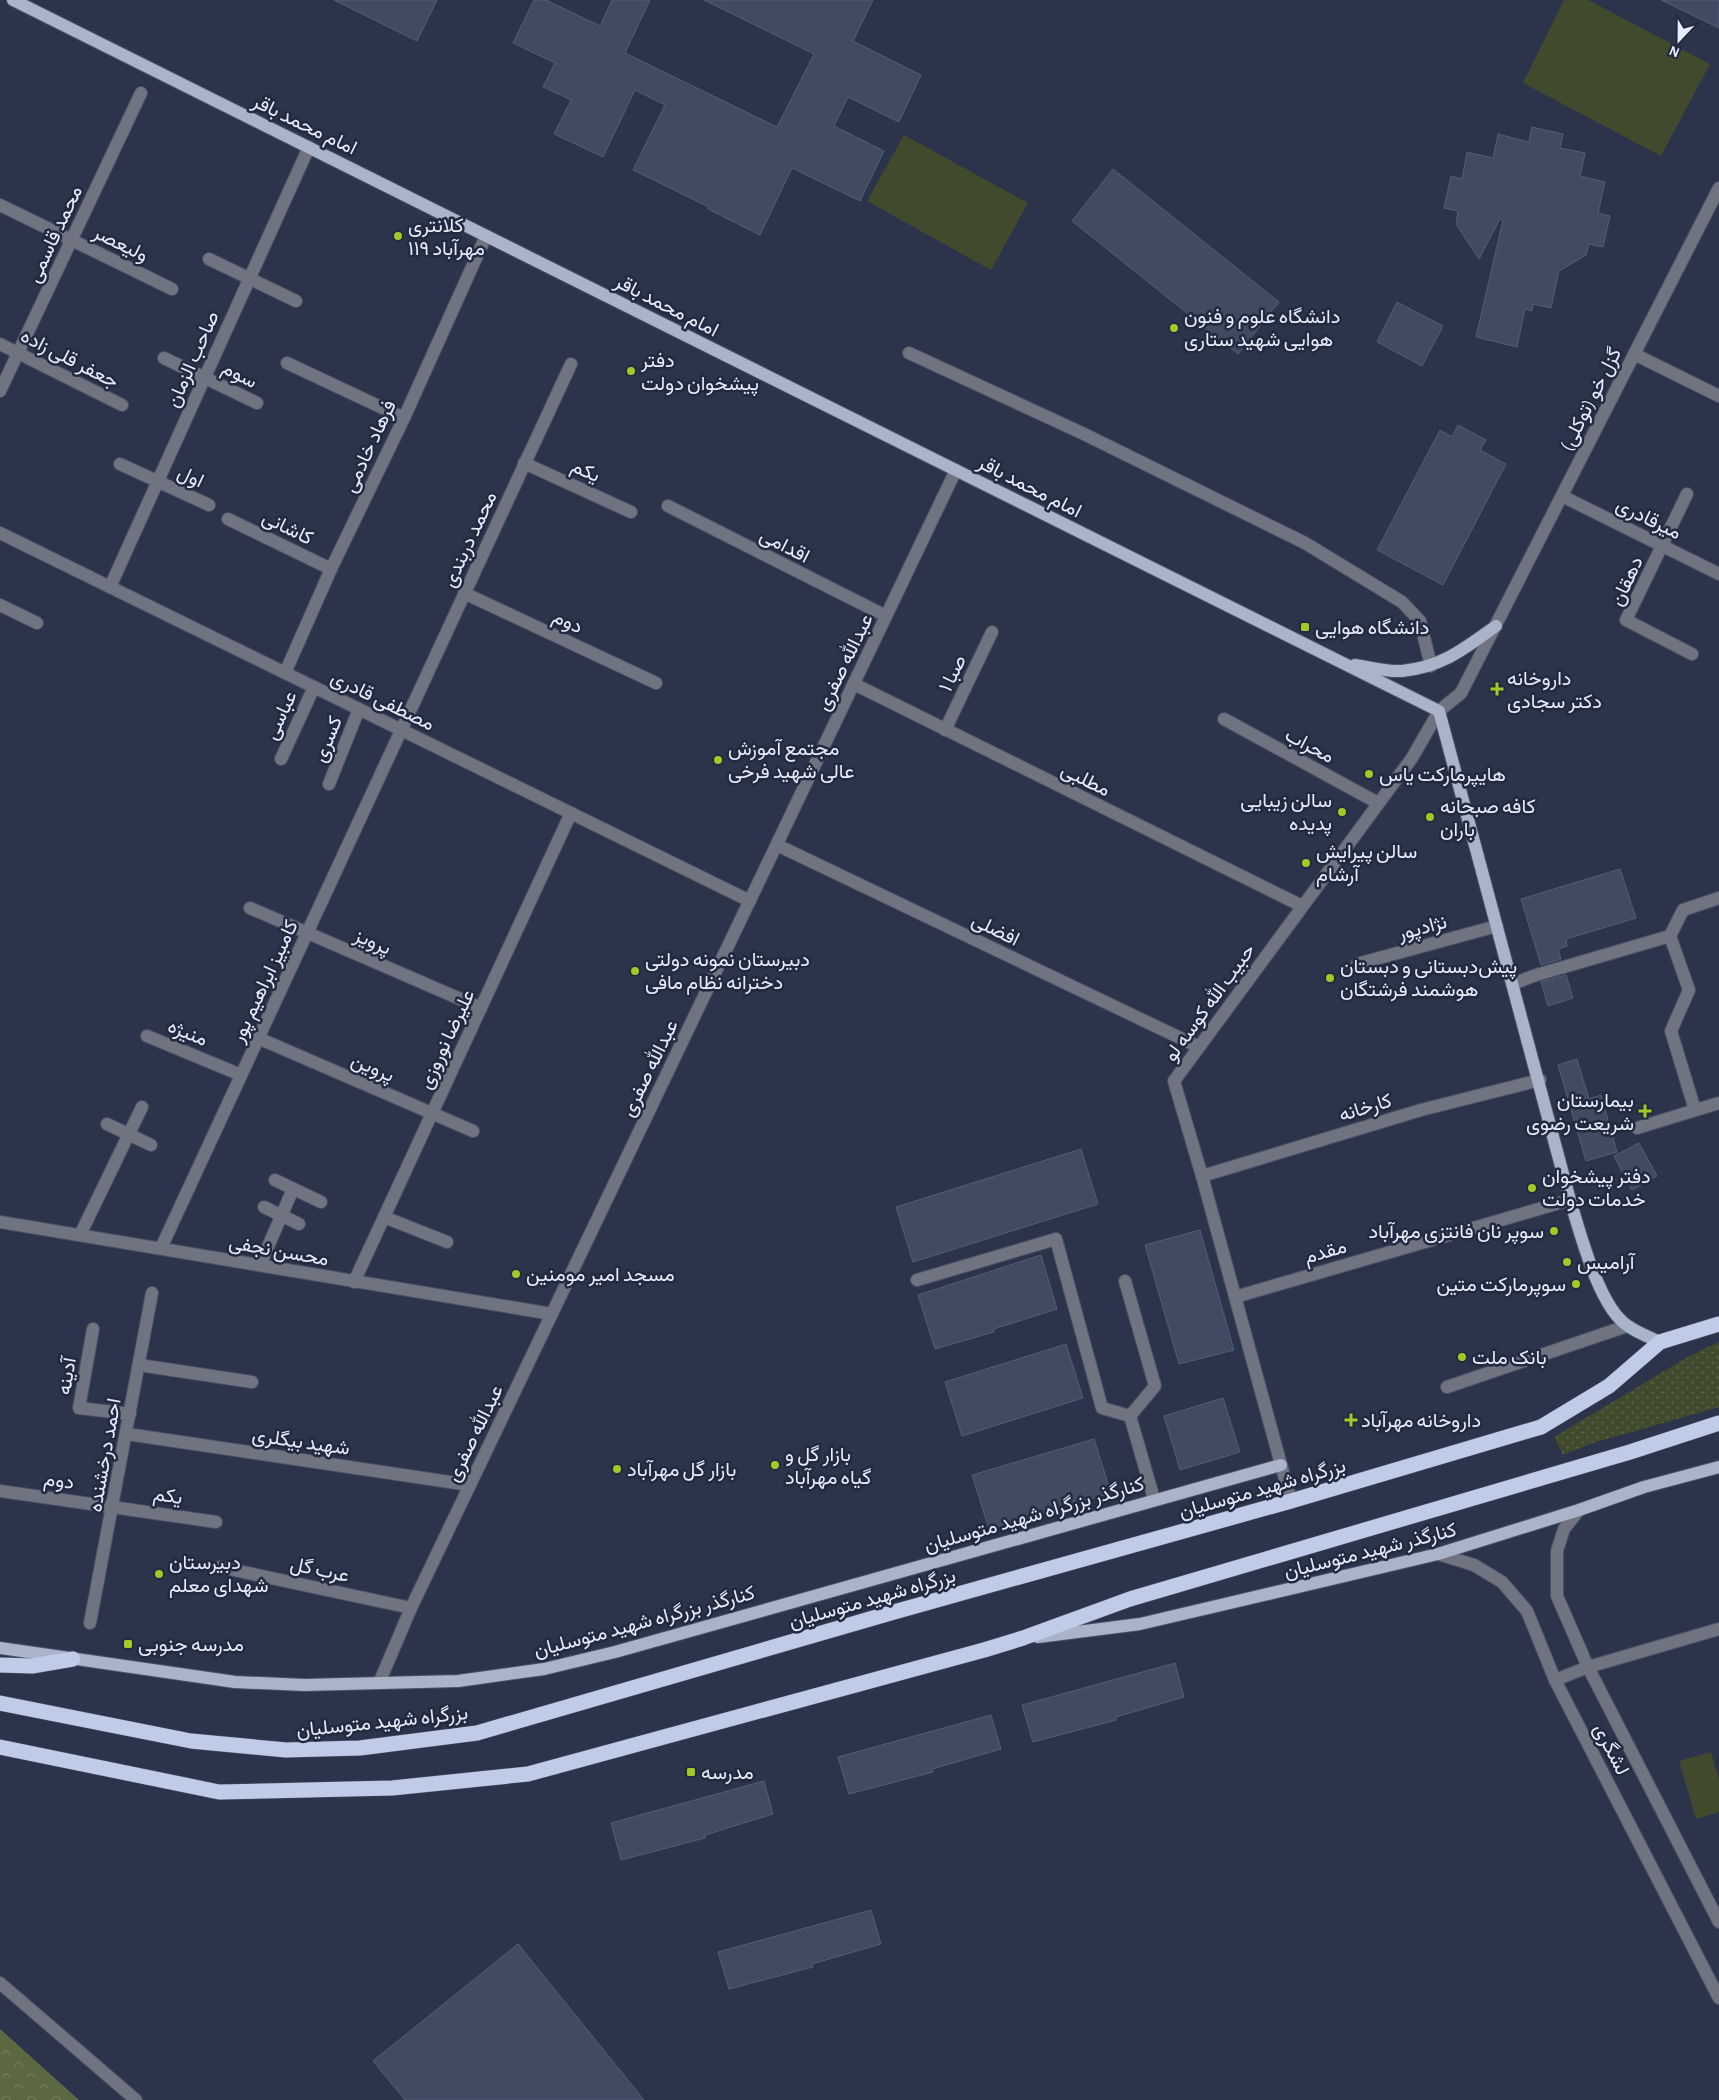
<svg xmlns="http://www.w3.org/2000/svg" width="1719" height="2100" font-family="'Alegreya Sans',Vazirmatn,sans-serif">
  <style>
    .grass { fill: url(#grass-dots) }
    .forest { fill: url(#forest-crowns) }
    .pitch { fill: #414a2d }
    .building { fill: #404a61; stroke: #535d76 }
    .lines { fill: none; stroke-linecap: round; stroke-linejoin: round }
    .minor-casing { stroke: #4a5167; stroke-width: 14 }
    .major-casing { stroke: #4a5167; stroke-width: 14 }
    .highway-casing { stroke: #4a5167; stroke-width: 16 }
    .minor { stroke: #707480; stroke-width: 12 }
    .major { stroke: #a9b3ca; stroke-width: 12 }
    .highway { stroke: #bfcbe7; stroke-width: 15 }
    .poi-dot { fill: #a2c928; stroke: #222a40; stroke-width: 2 }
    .labels { text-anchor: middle; stroke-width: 5; stroke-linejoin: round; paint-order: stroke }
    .street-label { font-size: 20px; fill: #e5ecfa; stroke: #222a40 }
    .poi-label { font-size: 20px; fill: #e5ecfa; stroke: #222a40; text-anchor: start }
  </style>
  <defs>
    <pattern id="grass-dots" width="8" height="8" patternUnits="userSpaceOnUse" patternTransform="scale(1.25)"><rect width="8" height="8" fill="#414a2d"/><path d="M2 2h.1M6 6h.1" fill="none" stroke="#5c644c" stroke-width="1.8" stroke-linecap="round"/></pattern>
    <pattern id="forest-crowns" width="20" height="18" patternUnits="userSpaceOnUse" patternTransform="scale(1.25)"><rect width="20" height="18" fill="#5c6842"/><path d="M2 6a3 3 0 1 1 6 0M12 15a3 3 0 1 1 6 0" fill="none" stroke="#737e5e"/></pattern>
  </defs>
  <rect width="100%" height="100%" fill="#2c344b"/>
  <path class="grass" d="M1719 1342V1407L1590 1444 1563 1455 1554 1437 1691 1355Z"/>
  <path class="forest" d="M0 2029 79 2100H0Z"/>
  <g class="pitch">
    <path d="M1564 0H1588L1710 64 1661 156 1523 83Z"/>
    <path d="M904 135 1028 203 991 270 867 201Z"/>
    <path d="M1711 1752 1719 1779V1812L1696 1819 1679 1761Z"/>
  </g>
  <g class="building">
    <path d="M334 0H437L417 41Z"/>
    <path d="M534 0H546L600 26 612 0H650L625 53 777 127 814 54 704 0H873L853 41 921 75 899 122 848 97 834 126 884 151 860 201 792 168 760 235 708 209 709 207 633 170 665 105 635 90 603 157 554 134 571 100 543 87 555 63 513 43Z"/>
    <path d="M1661 0H1719V28Z"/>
    <path d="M1532 127 1563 134 1560 148 1585 153 1580 176 1605 182 1598 213 1610 216 1603 247 1589 244 1586 255 1559 271 1551 308 1533 304 1532 311 1525 309 1517 347 1476 337 1503 220 1500 219 1479 259 1456 224 1458 211 1444 208 1451 176 1462 179 1467 152 1493 158 1498 134 1529 142Z"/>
    <path d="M1113 169 1279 302 1238 354 1072 221Z"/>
    <path d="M1397 302 1443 326 1422 366 1377 342Z"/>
    <path d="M1458 425 1486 440 1480 450 1506 464 1443 585 1377 550 1440 430 1452 437Z"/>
    <path d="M1620 869 1636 918 1566 939 1567 946 1558 949 1561 959 1541 965 1521 899Z"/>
    <path d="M1566 975 1573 998 1548 1006 1541 982Z"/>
    <path d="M1577 1059 1589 1099 1601 1095 1617 1152 1586 1161 1558 1065Z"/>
    <path d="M1639 1143 1657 1176 1632 1190 1614 1156Z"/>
    <path d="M1081 1149 1098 1204 913 1262 896 1207Z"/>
    <path d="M1200 1230 1234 1350 1179 1364 1145 1245Z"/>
    <path d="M1041 1255 1057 1309 994 1329V1332L935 1349 918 1295Z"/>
    <path d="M1066 1344 1083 1398 962 1436 945 1382Z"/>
    <path d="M1223 1398 1240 1452 1180 1470 1164 1416Z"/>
    <path d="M1094 1439 1111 1493 989 1529 972 1475Z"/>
    <path d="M1175 1663 1184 1697 1116 1717V1720L1033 1742 1022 1705Z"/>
    <path d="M991 1715 1001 1749 932 1769 933 1772 849 1794 838 1757Z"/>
    <path d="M764 1781 773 1814 705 1835V1838L621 1860 611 1823Z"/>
    <path d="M871 1910 881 1944 812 1964 813 1967 729 1989 718 1952Z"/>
    <path d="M518 1944 644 2100H405L373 2061Z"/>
  </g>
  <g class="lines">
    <g class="minor-casing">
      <g id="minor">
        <path d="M0 205 172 289"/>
        <path d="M209 259 296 301"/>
        <path d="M0 344 122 405"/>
        <path d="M909 353 1084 434 1305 543 1402 602 1420 621 1431 666"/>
        <path d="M1634 354 1719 396"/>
        <path d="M164 358 257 403"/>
        <path d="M287 363 404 418"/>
        <path d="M0 391 141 93"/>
        <path d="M524 463 631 512"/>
        <path d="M120 464 209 505"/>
        <path d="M1687 494 1626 620 1692 654"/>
        <path d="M1562 496 1719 574"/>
        <path d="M668 506 886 616"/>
        <path d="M228 519 331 569"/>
        <path d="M0 533 750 901"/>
        <path d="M110 587 309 147"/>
        <path d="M464 593 656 683"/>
        <path d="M0 605 37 623"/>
        <path d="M285 673 331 569 404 418 486 236"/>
        <path d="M854 684 1302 906"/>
        <path d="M1224 719 1378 803"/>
        <path d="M945 730 992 632"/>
        <path d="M281 759 314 687"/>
        <path d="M329 784 359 709"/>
        <path d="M777 845 1199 1047"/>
        <path d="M250 908 481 1008"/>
        <path d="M1670 936 1689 990 1671 1031 1695 1110"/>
        <path d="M1357 964 1497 926"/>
        <path d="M1513 984 1533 976 1670 936 1683 910 1719 898"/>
        <path d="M147 1036 241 1075"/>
        <path d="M258 1038 473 1131"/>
        <path d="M107 1124 151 1145"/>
        <path d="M1637 1128 1719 1103"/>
        <path d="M1202 1176 1421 1110 1540 1080"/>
        <path d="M275 1180 321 1202"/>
        <path d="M264 1207 299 1224"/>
        <path d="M384 1217 447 1242"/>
        <path d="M0 1222 552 1314"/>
        <path d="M80 1235 142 1107"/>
        <path d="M161 1248 571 364"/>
        <path d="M260 1265 293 1189"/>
        <path d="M917 1280 1056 1239 1102 1408 1130 1416"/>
        <path d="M1125 1281 1155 1386 1130 1416 1154 1499"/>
        <path d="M354 1282 571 813"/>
        <path d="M1235 1297 1570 1200"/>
        <path d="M93 1329 79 1408 130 1414"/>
        <path d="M139 1365 252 1382"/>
        <path d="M1447 1387 1627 1326"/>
        <path d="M127 1434 470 1485"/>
        <path d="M0 1491 216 1522"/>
        <path d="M1291 1501 1202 1176 1174 1081 1412 758 1439 711 1461 693 1719 188"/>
        <path d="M1579 1510 1564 1529 1557 1551V1596L1588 1667 1719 1922"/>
        <path d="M1438 1554 1474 1565 1502 1582 1527 1611 1555 1680 1719 1998"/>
        <path d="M220 1567 411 1608"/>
        <path d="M90 1623 152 1293"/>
        <path d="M1555 1680 1588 1667 1719 1629"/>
        <path d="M379 1683 411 1608 956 470"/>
        <path d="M0 1983 136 2100"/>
      </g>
    </g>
    <g class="major-casing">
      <g id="major">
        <path d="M13 0 1439 711 1570 1200C1580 1232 1599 1308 1628 1326 1638 1333 1649 1337 1660 1342"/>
        <path d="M1355 665C1370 667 1387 672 1402 671 1442 667 1464 649 1496 626"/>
        <path d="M1038 1637 1140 1624 1438 1554 1579 1510 1644 1487 1719 1467"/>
        <path d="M0 1648 235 1682 305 1685 458 1681 544 1669 615 1652 1281 1465"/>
      </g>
    </g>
    <g class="highway-casing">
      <g id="highway">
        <path d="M0 1665 32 1666 73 1659"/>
        <path d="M0 1703 191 1741 286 1750 360 1748 477 1733 894 1612 1291 1501 1541 1427 1609 1386 1660 1342 1719 1324"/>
        <path d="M0 1747 219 1792 392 1788 528 1774 984 1650 1023 1638 1130 1599 1630 1452 1719 1423"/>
      </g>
    </g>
    <use href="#minor" class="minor"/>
    <use href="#major" class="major"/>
    <use href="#highway" class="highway"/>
  </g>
  <g class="poi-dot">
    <circle cx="398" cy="236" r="5"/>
    <circle cx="1174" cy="328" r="5"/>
    <circle cx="631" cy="371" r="5"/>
    <rect x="1300" y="622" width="10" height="10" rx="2.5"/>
    <path d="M1494.5 681.5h5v5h5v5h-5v5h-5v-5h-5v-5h5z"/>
    <circle cx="718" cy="760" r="5"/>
    <circle cx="1369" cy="774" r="5"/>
    <circle cx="1342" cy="812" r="5"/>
    <circle cx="1430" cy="817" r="5"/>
    <circle cx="1306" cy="863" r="5"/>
    <circle cx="635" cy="971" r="5"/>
    <circle cx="1330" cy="978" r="5"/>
    <path d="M1642.5 1103.5h5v5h5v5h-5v5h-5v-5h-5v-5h5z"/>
    <circle cx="1532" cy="1188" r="5"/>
    <circle cx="1554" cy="1231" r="5"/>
    <circle cx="1567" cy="1262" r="5"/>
    <circle cx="516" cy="1274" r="5"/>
    <circle cx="1576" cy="1284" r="5"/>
    <circle cx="1462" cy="1357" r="5"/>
    <path d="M1348.5 1412.5h5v5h5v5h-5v5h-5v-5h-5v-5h5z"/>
    <circle cx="775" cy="1465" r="5"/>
    <circle cx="617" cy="1469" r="5"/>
    <circle cx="159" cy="1574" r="5"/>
    <rect x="123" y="1639" width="10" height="10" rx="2.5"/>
    <rect x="686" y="1767" width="10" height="10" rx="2.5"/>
  </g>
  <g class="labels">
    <g class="street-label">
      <text transform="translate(305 124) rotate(26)" y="7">امام محمد باقر</text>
      <text transform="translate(54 234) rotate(-65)" y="7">محمد قاسمی</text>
      <text transform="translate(121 243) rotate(26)" y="7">ولیعصر</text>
      <text transform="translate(667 305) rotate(27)" y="7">امام محمد باقر</text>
      <text transform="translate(70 358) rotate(27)" y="7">جعفر قلی زاده</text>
      <text transform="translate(192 359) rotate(-66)" y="7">صاحب الزمان</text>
      <text transform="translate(240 374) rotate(27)" y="7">سوم</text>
      <text transform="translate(1590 399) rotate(-63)" y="7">گزل خو (توکلی)</text>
      <text transform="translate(369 446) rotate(-65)" y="7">فرهاد خادمی</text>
      <text transform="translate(586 470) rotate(24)" y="7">یکم</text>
      <text transform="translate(191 476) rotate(25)" y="7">اول</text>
      <text transform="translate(1030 486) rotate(27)" y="7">امام محمد باقر</text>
      <text transform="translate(1649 518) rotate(26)" y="7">میرقادری</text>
      <text transform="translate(288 527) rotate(26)" y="7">کاشانی</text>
      <text transform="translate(469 539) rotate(-65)" y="7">محمد دربندی</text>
      <text transform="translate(785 545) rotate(27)" y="7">اقدامی</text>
      <text transform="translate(1626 581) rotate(-65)" y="7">دهقان</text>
      <text transform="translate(568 621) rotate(25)" y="7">دوم</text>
      <text transform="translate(844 662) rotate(-64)" y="7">عبدالله صفری</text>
      <text transform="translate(952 673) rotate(-64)" y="7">صبا ۱</text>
      <text transform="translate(383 700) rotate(26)" y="7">مصطفی قادری</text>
      <text transform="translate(280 715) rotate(-65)" y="7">عباسی</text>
      <text transform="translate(327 739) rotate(-68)" y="7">کسری</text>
      <text transform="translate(1310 745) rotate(28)" y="7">محراب</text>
      <text transform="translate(1086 779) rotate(26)" y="7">مطلبی</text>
      <text transform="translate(1422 927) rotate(-15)" y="7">نژادپور</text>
      <text transform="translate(996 929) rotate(26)" y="7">افضلی</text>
      <text transform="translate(373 941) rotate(23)" y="7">پرویز</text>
      <text transform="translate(264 981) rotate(-65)" y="7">کامبیز ابراهیم پور</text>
      <text transform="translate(1209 1002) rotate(-54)" y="7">حبیب الله کوسه لو</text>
      <text transform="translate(188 1032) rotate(22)" y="7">منیژه</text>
      <text transform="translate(446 1039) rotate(-65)" y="7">علیرضا نوروزی</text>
      <text transform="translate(373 1067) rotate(23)" y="7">پروین</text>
      <text transform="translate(649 1068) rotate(-64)" y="7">عبدالله صفری</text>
      <text transform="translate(1365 1107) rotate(-17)" y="7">کارخانه</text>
      <text transform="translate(279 1250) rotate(10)" y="7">محسن نجفی</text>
      <text transform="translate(1325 1251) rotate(-16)" y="7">مقدم</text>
      <text transform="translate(66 1376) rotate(-80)" y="7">آدینه</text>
      <text transform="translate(474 1433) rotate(-64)" y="7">عبدالله صفری</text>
      <text transform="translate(301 1441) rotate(8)" y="7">شهید بیگلری</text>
      <text transform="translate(104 1455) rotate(-80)" y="7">احمد درخشنده</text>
      <text transform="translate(59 1480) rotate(7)" y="7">دوم</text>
      <text transform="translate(1262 1488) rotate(-16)" y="7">بزرگراه شهید متوسلیان</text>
      <text transform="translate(168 1495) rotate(9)" y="7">یکم</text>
      <text transform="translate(1034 1514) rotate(-16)" y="7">کنارگذر بزرگراه شهید متوسلیان</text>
      <text transform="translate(1370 1550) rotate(-14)" y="7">کنارگذر شهید متوسلیان</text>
      <text transform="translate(320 1569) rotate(12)" y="7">عرب گل</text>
      <text transform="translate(872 1598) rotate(-16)" y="7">بزرگراه شهید متوسلیان</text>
      <text transform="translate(644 1621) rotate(-15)" y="7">کنارگذر بزرگراه شهید متوسلیان</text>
      <text transform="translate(382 1721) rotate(-6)" y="7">بزرگراه شهید متوسلیان</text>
      <text transform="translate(1612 1749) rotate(63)" y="7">لشگری</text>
    </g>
    <g class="poi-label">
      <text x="408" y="232">کلانتری<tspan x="408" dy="23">۱۱۹ مهرآباد</tspan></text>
      <text x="1184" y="323">دانشگاه علوم و فنون<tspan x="1184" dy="23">هوایی شهید ستاری</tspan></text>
      <text x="641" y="367">دفتر<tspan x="641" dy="23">پیشخوان دولت</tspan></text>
      <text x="1315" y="634">دانشگاه هوایی</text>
      <text x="1507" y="685">داروخانه<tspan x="1507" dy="23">دکتر سجادی</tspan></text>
      <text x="728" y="755">مجتمع آموزش<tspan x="728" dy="23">عالی شهید فرخی</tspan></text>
      <text x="1379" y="781">هایپرمارکت یاس</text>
      <text x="1332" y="807" text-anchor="end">سالن زیبایی<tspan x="1332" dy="23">پدیده</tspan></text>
      <text x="1440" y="813">کافه صبحانه<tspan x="1440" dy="23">باران</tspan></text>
      <text x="1316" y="858">سالن پیرایش<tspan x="1316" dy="23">آرشام</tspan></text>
      <text x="645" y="966">دبیرستان نمونه دولتی<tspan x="645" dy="23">دخترانه نظام مافی</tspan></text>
      <text x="1340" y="973">پیش‌دبستانی و دبستان<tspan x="1340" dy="23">هوشمند فرشتگان</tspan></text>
      <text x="1634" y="1107" text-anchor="end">بیمارستان<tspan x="1634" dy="23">شریعت رضوی</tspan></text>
      <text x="1542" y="1183">دفتر پیشخوان<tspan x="1542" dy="23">خدمات دولت</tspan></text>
      <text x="1544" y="1238" text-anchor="end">سوپر نان فانتزی مهرآباد</text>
      <text x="1577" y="1269">آرامیس</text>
      <text x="526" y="1281">مسجد امیر مومنین</text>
      <text x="1566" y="1291" text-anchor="end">سوپرمارکت متین</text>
      <text x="1472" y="1364">بانک ملت</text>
      <text x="1361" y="1427">داروخانه مهرآباد</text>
      <text x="785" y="1461">بازار گل و<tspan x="785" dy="23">گیاه مهرآباد</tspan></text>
      <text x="627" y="1476">بازار گل مهرآباد</text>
      <text x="169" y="1569">دبیرستان<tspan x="169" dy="23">شهدای معلم</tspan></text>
      <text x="138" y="1651">مدرسه جنوبی</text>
      <text x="701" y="1779">مدرسه</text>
    </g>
  </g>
  <g transform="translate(1679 40) rotate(202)" stroke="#222a40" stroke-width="4" paint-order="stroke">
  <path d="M0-4L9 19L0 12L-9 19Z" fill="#e5ecfa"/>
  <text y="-8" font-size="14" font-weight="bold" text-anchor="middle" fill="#e5ecfa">N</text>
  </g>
</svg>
